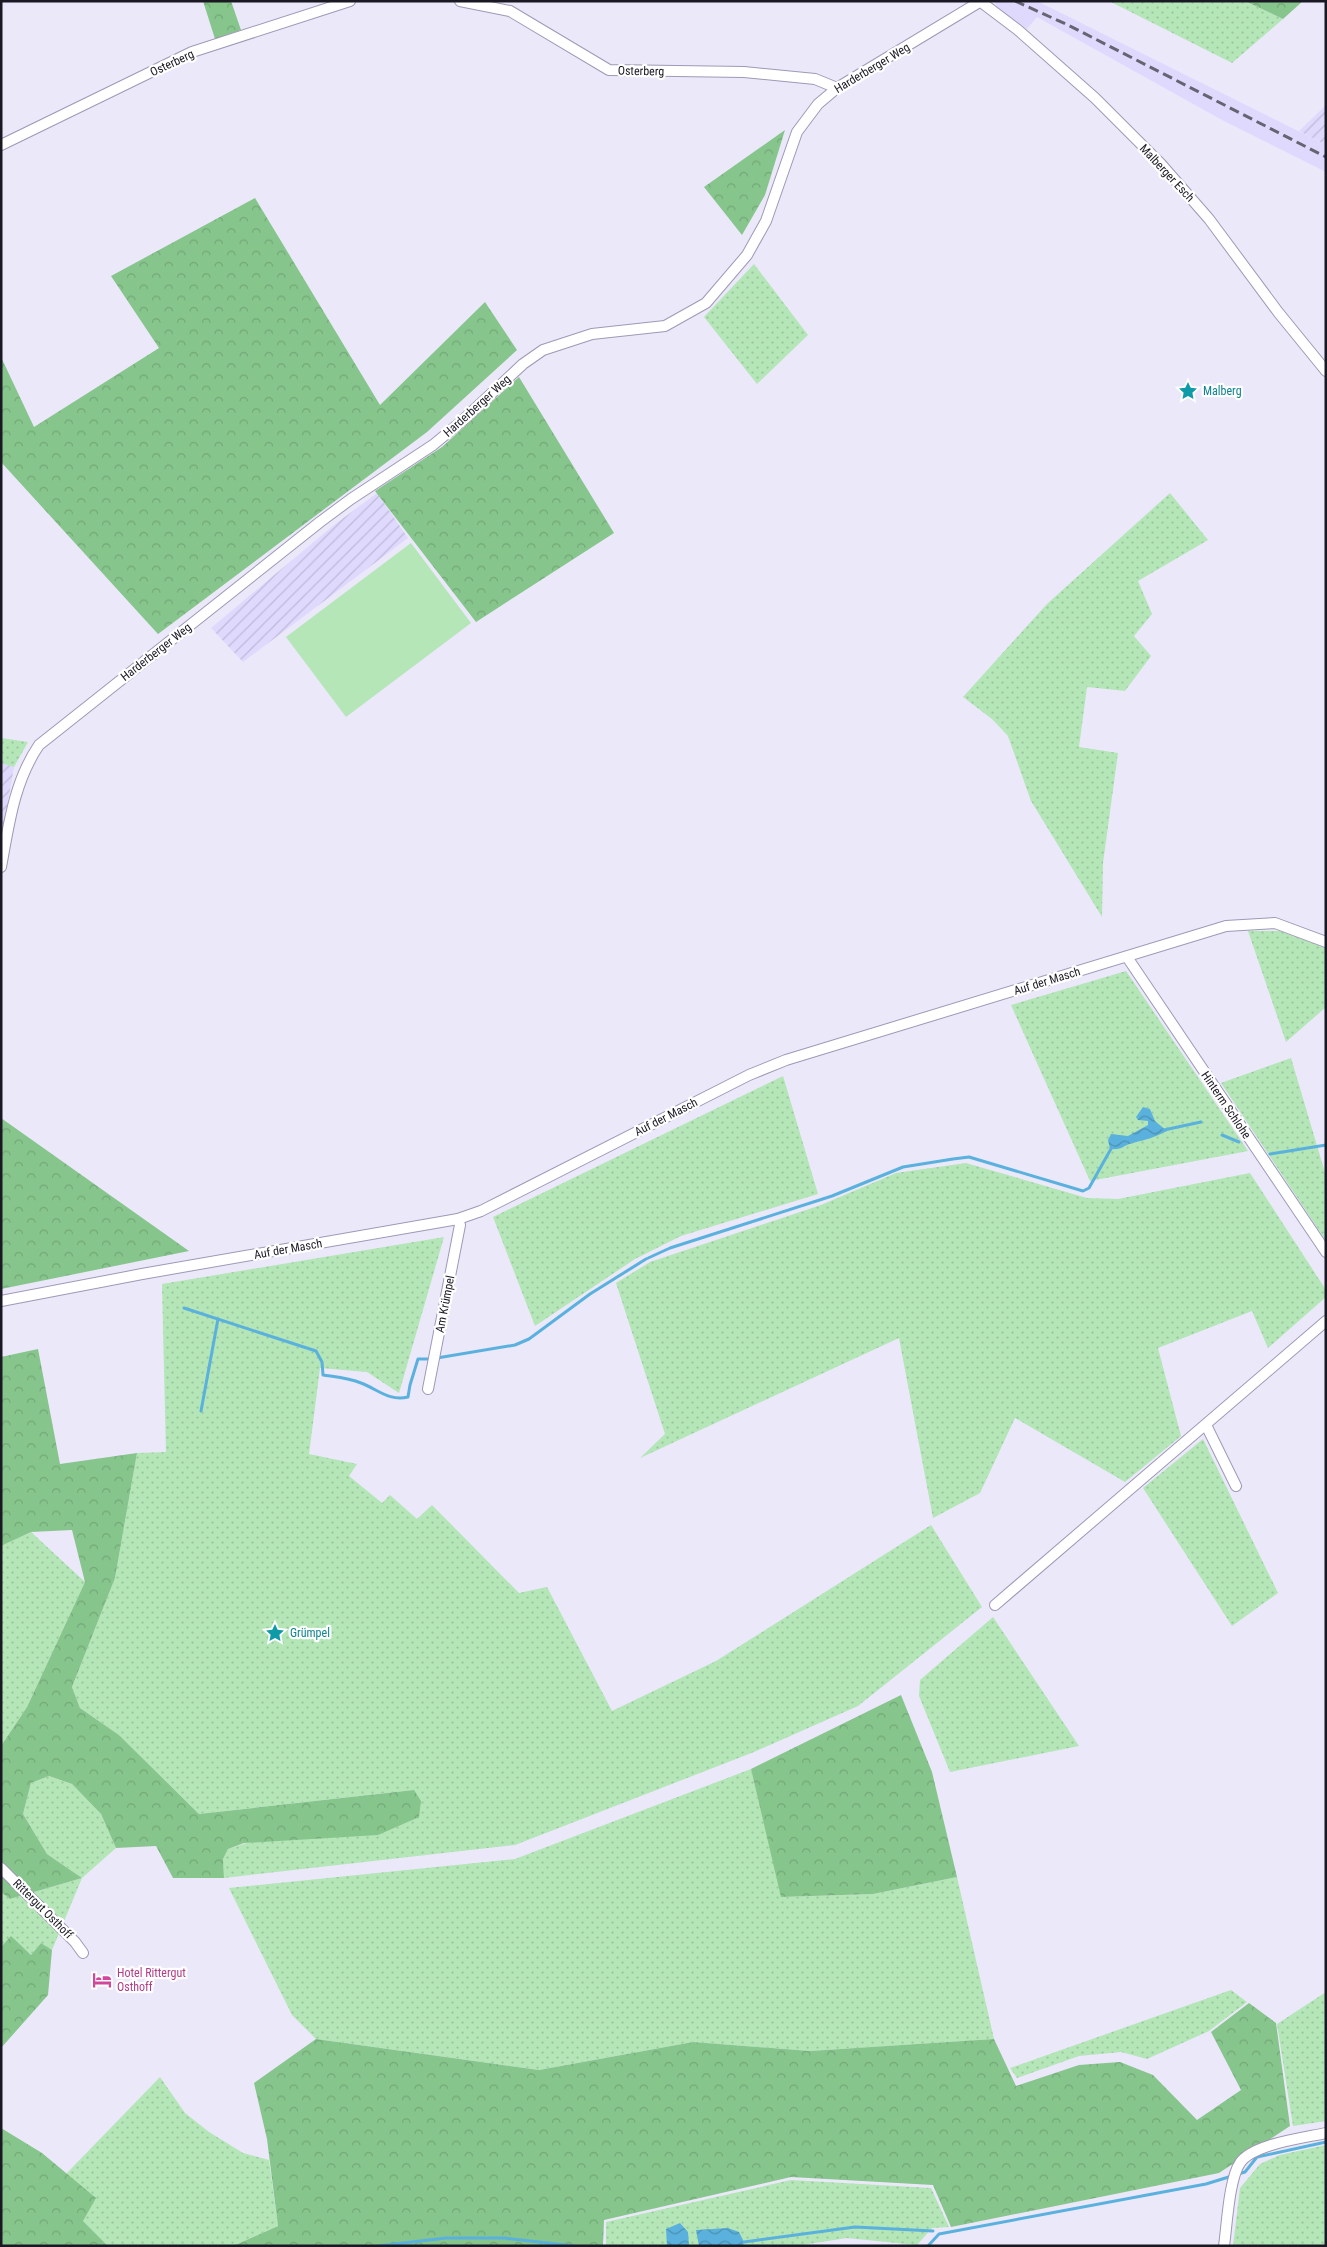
<svg xmlns="http://www.w3.org/2000/svg" width="1327" height="2247" font-family="'Roboto Condensed',sans-serif">
  <style>
    .built { fill: #dfd9fe }
    .industrial { fill: url(#industrial-furrows) }
    .grass { fill: url(#grass-dots) }
    .forest { fill: url(#forest-crowns) }
    .green { fill: #b4e6b7 }
    .water { fill: url(#water-waves) }
    .lines { fill: none; stroke-linecap: round; stroke-linejoin: round }
    .stream { stroke: #5bb1dd; stroke-width: 3 }
    .minor-casing { stroke: #9e99b6; stroke-width: 12 }
    .minor { stroke: #fff; stroke-width: 10 }
    .rail { stroke: #666471; stroke-width: 3; stroke-dasharray: 10 5; stroke-linecap: butt }
    .labels { text-anchor: middle; stroke-width: 4.5; stroke-linejoin: round; paint-order: stroke }
    .street-label { font-size: 12px; fill: #1a1823; stroke: #fff }
    .culture-label { font-size: 12px; fill: #0d838f; stroke: #fff; text-anchor: start }
    .hotel-label { font-size: 12px; fill: #b23c85; stroke: #fff; text-anchor: start }
  </style>
  <defs>
    <pattern id="industrial-furrows" width="10" height="10" patternUnits="userSpaceOnUse" patternTransform="scale(1.25)"><rect width="10" height="10" fill="#dfd9fe"/><path d="M-1 1l2-2M0 10L10 0M9 11l2-2" fill="none" stroke="#bfbad9"/></pattern>
    <pattern id="grass-dots" width="8" height="8" patternUnits="userSpaceOnUse" patternTransform="scale(1.25)"><rect width="8" height="8" fill="#b4e6b7"/><path d="M2 2h.1M6 6h.1" fill="none" stroke="#9ac59d" stroke-width="1.8" stroke-linecap="round"/></pattern>
    <pattern id="forest-crowns" width="20" height="18" patternUnits="userSpaceOnUse" patternTransform="scale(1.25)"><rect width="20" height="18" fill="#86c58b"/><path d="M2 6a3 3 0 1 1 6 0M12 15a3 3 0 1 1 6 0" fill="none" stroke="#73a878"/></pattern>
    <pattern id="water-waves" width="16" height="10" patternUnits="userSpaceOnUse" patternTransform="scale(1.25)"><rect width="16" height="10" fill="#5bb1dd"/><path d="M0 5q4-4 8 0t8 0" fill="none" stroke="#4a8fb3"/></pattern>
  </defs>
  <rect width="100%" height="100%" fill="#ebe8fa"/>
  <path class="built" d="M1037 1 1326 145V172L1222 120 1037 17 1027 29 997 8 995 2Z"/>
  <g class="industrial">
    <path d="M1326 105V145L1299 131Z"/>
    <path d="M377 493 408 538 243 662 211 628 334 525Z"/>
    <path d="M1 763 14 767 1 842Z"/>
  </g>
  <g class="grass">
    <path d="M1109 1H1245L1283 19 1232 63Z"/>
    <path d="M754 264 808 335 757 384 704 317Z"/>
    <path d="M1170 493 1208 540 1138 581 1152 614 1134 636 1151 656 1125 691 1087 687 1079 747 1118 753 1103 863 1102 917 1031 801 1008 736 992 719 963 697 1047 604Z"/>
    <path d="M1 738 28 742 14 767 1 763Z"/>
    <path d="M1248 931H1280L1326 948V1007L1286 1042Z"/>
    <path d="M1126 971 1248 1151 1090 1181 1011 1005Z"/>
    <path d="M1291 1058 1326 1176V1241L1221 1083Z"/>
    <path d="M783 1076 818 1194 681 1236 635 1259 535 1326 493 1217Z"/>
    <path d="M966 1163 1087 1198 1118 1199 1250 1173 1326 1290V1297L1268 1348 1252 1311 1158 1348 1181 1436 1125 1482 1015 1418 980 1493 933 1518 899 1338 640 1458 665 1434 616 1283 650 1262 821 1205 896 1173Z"/>
    <path d="M444 1237 399 1393 367 1372 320 1368 309 1454 357 1464 349 1476 382 1503 390 1495 417 1519 432 1505 519 1593 547 1587 612 1711 716 1661 931 1525 982 1607 858 1706 754 1752 515 1845 224 1878 223 1859 228 1849 414 1790 199 1814 119 1735 80 1708 72 1687 115 1578 137 1453 166 1452 162 1284Z"/>
    <path d="M1203 1439 1278 1593 1232 1626 1143 1488Z"/>
    <path d="M31 1532 85 1582 27 1707 1 1746V1546Z"/>
    <path d="M993 1617 1079 1746 950 1772 919 1696 920 1680Z"/>
    <path d="M751 1769 782 1897 873 1894 957 1877 994 2039 810 2051 693 2042 539 2070 316 2039 292 2015 229 1888 515 1859Z"/>
    <path d="M49 1776 72 1784 101 1814 116 1848 82 1878 52 1950 41 1943 31 1955 11 1937 1 1947V1892L10 1899 82 1878 47 1854 23 1814 31 1783Z"/>
    <path d="M1231 1990 1247 2002 1209 2031 1147 2059 1121 2052 1079 2056 1017 2078 1010 2068Z"/>
    <path d="M1326 1992V2121L1293 2126 1277 2024Z"/>
    <path d="M160 2077 185 2113 209 2132 243 2153 269 2160 278 2226 233 2246H108L83 2221 66 2174Z"/>
    <path d="M1326 2145V2246H1233L1240 2188 1260 2164 1280 2155Z"/>
    <path d="M791 2180 931 2188 949 2227 932 2228 917 2245 847 2238 796 2246H606V2222Z"/>
  </g>
  <g class="forest">
    <path d="M203 1H231L241 30 215 39Z"/>
    <path d="M1245 1H1303L1283 19Z"/>
    <path d="M785 130 765 195 742 235 704 187Z"/>
    <path d="M255 198 380 405 485 302 517 350 427 432 158 634 1 462V357L34 427 159 348 111 276Z"/>
    <path d="M519 377 614 533 476 622 375 491 442 447Z"/>
    <path d="M1 1118 189 1251 1 1289Z"/>
    <path d="M38 1349 60 1464 137 1453 115 1578 72 1687 80 1708 119 1735 199 1814 414 1790 421 1801 419 1817 378 1835 244 1843 228 1849 223 1859 224 1878H173L156 1846 116 1848 101 1814 72 1784 49 1776 31 1783 23 1814 47 1854 82 1878 10 1899 1 1892V1746L27 1707 85 1582 72 1530 31 1532 1 1546V1357Z"/>
    <path d="M901 1695 932 1772 957 1877 873 1894 781 1897 751 1769Z"/>
    <path d="M11 1936 31 1955 41 1943 52 1950 48 1995 1 2048V1947Z"/>
    <path d="M1249 2003 1276 2023 1290 2126 1219 2173 951 2227 933 2185 791 2177 604 2220 603 2246H233L278 2226 267 2139 254 2083 316 2039 539 2070 693 2042 810 2051 994 2039 1016 2086 1079 2065 1120 2062 1153 2075 1197 2120 1241 2090 1211 2032Z"/>
    <path d="M1 2128 42 2153 96 2198 83 2221 108 2246H1Z"/>
  </g>
  <path class="green" d="M411 543 471 623 346 717 286 637Z"/>
  <g class="water">
    <path d="M1143 1107 1150 1109 1155 1121 1167 1131C1153 1138 1148 1139 1133 1143 1121 1146 1124 1150 1110 1149L1108 1140 1111 1134 1128 1136 1148 1125V1121L1138 1120 1136 1117Z"/>
    <path d="M680 2223 688 2232 689 2246H667L666 2229Z"/>
    <path d="M728 2228 739 2232 744 2242 743 2246H699L696 2230Z"/>
  </g>
  <g class="lines">
    <g class="stream">
      <path d="M1164 1130 1201 1122"/>
      <path d="M1222 1135 1239 1142"/>
      <path d="M1270 1154 1326 1145"/>
      <path d="M184 1308 316 1351 322 1362 323 1375C336 1377 349 1378 361 1383 377 1389 390 1402 408 1397L410 1385 418 1359H431"/>
      <path d="M437 1358 515 1345 529 1339 590 1294 646 1259 670 1248 832 1196 903 1167 953 1159 969 1157 1083 1191 1089 1188 1112 1147"/>
      <path d="M201 1411 218 1319"/>
      <path d="M1238 2174 1245 2172 1257 2157 1326 2142"/>
      <path d="M744 2242 855 2227 933 2231"/>
      <path d="M378 2246 446 2238H504L574 2246"/>
      <path d="M928 2246 939 2234 1206 2184 1232 2176"/>
    </g>
    <g class="minor-casing">
      <g id="minor">
        <path d="M460 1 510 11 609 70 744 72 815 79 837 88"/>
        <path d="M981 2 1018 30 1095 98 1161 164 1209 219 1278 312 1326 371"/>
        <path d="M1 145 192 52 350 1"/>
        <path d="M1 867C9 824 14 782 39 745L320 522 351 499 433 445 462 421 523 364 543 350 592 334 665 326 706 303 747 255 766 221 797 132 818 104 837 88 981 1"/>
        <path d="M1127 957 1326 1252"/>
        <path d="M1 1301 142 1274 458 1219 481 1211 749 1075 786 1060 1226 926 1275 923 1326 942"/>
        <path d="M428 1389 460 1225 458 1219"/>
        <path d="M1206 1425 1236 1486"/>
        <path d="M995 1605 1326 1321"/>
        <path d="M1 1868 75 1942 83 1953"/>
        <path d="M1224 2246C1227 2225 1229 2179 1240 2163 1252 2144 1304 2138 1326 2133"/>
      </g>
    </g>
    <use href="#minor" class="minor"/>
    <path class="rail" d="M1015 1 1068 25 1326 157"/>
  </g>
  <defs>
    <g id="sight-bare" transform="scale(1.5)"><path d="M0-6L1.8-2.2L6-1.7L2.9 1.2L3.7 5.4L0 3.3L-3.7 5.4L-2.9 1.2L-6-1.7L-1.8-2.2Z" fill="#0f9aa8" stroke="#fff" stroke-width="2.5" paint-order="stroke"/></g>
    <g id="hotel-bare" transform="scale(1.5)"><path d="M-6-4.5h1.5V1H6V5H4.5V3h-9V5H-6ZM-4 0a1.8 1.8 0 1 1 3.6 0ZM.5 0V-2.5h3Q6-2.5 6 0Z" fill="#d1479c" stroke="#fff" stroke-width="2.5" paint-order="stroke"/></g>
  </defs>
  <g fill-rule="evenodd">
    <use href="#sight-bare" x="1188" y="391"/>
    <use href="#sight-bare" x="275" y="1633"/>
    <use href="#hotel-bare" x="102" y="1980"/>
  </g>
  <g class="labels">
    <g class="street-label">
      <text transform="translate(172 63) rotate(-25)" y="4">Osterberg</text>
      <text transform="translate(872 68) rotate(-31)" y="4">Harderberger Weg</text>
      <text transform="translate(641 71) rotate(1)" y="4">Osterberg</text>
      <text transform="translate(1167 173) rotate(47)" y="4">Malberger Esch</text>
      <text transform="translate(477 406) rotate(-42)" y="4">Harderberger Weg</text>
      <text transform="translate(156 652) rotate(-38)" y="4">Harderberger Weg</text>
      <text transform="translate(1047 981) rotate(-17)" y="4">Auf der Masch</text>
      <text transform="translate(1226 1105) rotate(56)" y="4">Hinterm Schlohe</text>
      <text transform="translate(666 1117) rotate(-27)" y="4">Auf der Masch</text>
      <text transform="translate(288 1249) rotate(-10)" y="4">Auf der Masch</text>
      <text transform="translate(445 1304) rotate(-79)" y="4">Am Krümpel</text>
      <text transform="translate(43 1909) rotate(45)" y="4">Rittergut Osthoff</text>
    </g>
    <g class="culture-label">
      <text x="1203" y="395">Malberg</text>
      <text x="290" y="1637">Grümpel</text>
    </g>
    <g class="hotel-label">
      <text x="117" y="1977">Hotel Rittergut<tspan x="117" dy="14">Osthoff</tspan></text>
    </g>
  </g>
  <rect width="1327" height="2247" fill="none" stroke="#1a1823" stroke-width="5"/>
</svg>
